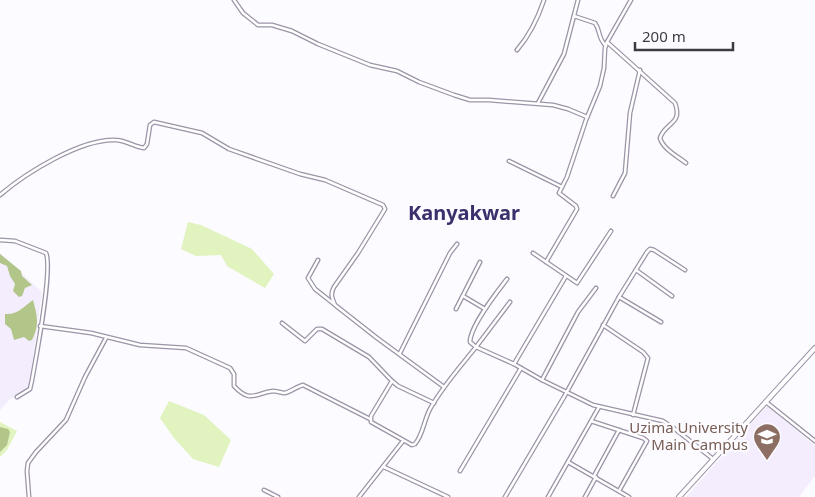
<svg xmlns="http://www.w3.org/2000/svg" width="815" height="497" font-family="'Noto Sans',sans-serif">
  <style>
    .built { fill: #f4edfd }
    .green { fill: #e1f3bf }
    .forest { fill: #b2c68a }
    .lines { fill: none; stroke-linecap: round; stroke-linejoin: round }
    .street-casing { stroke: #9c94a7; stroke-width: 5 }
    .secondary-casing { stroke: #9c94a7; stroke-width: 6 }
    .street { stroke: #fff; stroke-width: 2.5 }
    .secondary { stroke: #fff; stroke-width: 4 }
    .labels { text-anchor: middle; stroke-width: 4.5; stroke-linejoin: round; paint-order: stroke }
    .education-label { font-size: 15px; fill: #785e54; stroke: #fcfbff; text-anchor: end }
    .district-label { font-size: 20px; font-weight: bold; fill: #3b306c; stroke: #fcfbff }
  </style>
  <rect width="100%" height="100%" fill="#fcfbff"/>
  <g class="built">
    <path d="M0 253 42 292 29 387 10 399 0 410Z"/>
    <path d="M767 406 815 446V476L799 497H686Z"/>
  </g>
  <g class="green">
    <path d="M188 222 201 225 252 249 274 274 265 288 227 266 221 255 196 256 181 249Z"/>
    <path d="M169 401 204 415 231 440 219 467 193 459 174 438 160 418Z"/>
    <path d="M0 422 17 431 7 450 0 457Z"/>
  </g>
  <g class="forest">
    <path d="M0 254 21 271 22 276 32 285 25 288 22 296 19 297 13 291 15 284 10 276 7 266 0 263Z"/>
    <path d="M33 300C37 315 40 325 32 340L29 341 24 337 14 340 11 329 5 324V314C18 315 23 307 33 300Z"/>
    <path d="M0 427 8 429 10 432 7 445 0 452Z"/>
  </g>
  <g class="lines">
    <g class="street-casing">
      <g id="street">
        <path d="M234 0 243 13 258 25H272L292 31 318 44 370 65 397 71 419 82 454 95 470 100H489L553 105 568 109 587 117"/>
        <path d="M574 16 595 23C601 31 597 37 606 46"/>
        <path d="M607 42 675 103C683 125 665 122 660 138 663 149 677 156 686 163"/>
        <path d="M517 50C529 36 538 18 544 0"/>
        <path d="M538 103 564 54 578 0"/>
        <path d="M509 161 562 187"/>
        <path d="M0 195C26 173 80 139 115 140 126 140 134 147 144 148L147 144 150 125 154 122 202 133 229 149 300 174 325 180 383 205 385 209 358 253 334 287C330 294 332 298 335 305L377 338 444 387"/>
        <path d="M613 196 625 173 630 113 640 70"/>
        <path d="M0 240 15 241 46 253C53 270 36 357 32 380L30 389 17 397"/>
        <path d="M533 253 577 283 611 231"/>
        <path d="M318 260 308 278 315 289 334 304"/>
        <path d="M546 262 577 209 576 206 559 193 567 177 586 120 600 86 604 68 605 48 607 42 631 0"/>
        <path d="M636 270 672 296"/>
        <path d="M507 279C497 292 470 326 470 342L476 347 510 302"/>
        <path d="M463 296 485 309"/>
        <path d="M619 297 661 322"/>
        <path d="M456 309 480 262"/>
        <path d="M282 323 305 341 317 329H322L369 357 392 381 398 386 434 403"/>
        <path d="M603 325 643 352 648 358 633 415"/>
        <path d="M40 326 91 333 140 345 186 348 230 368 234 374V386C251 404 255 393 273 391 277 391 281 393 285 393 290 392 296 387 303 385L370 419"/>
        <path d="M400 353 450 253 457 244"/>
        <path d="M514 364 566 276"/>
        <path d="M542 380 578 312 596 288"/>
        <path d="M392 381 371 416V422L412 445 415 444C423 435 424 420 430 409 442 387 460 367 476 347L514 364 542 380 593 405 663 421 675 429 713 459"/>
        <path d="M766 402 815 441"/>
        <path d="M591 421 643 438 647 441 619 491"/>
        <path d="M568 462 629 497"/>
        <path d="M384 467 448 497"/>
        <path d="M460 471 521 368"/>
        <path d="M594 476 619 430"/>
        <path d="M264 490 278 497"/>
        <path d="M29 497 27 471 28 463 36 452 66 420 85 377 106 338"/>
        <path d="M359 497 403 441"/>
        <path d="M505 497 564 397 619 297 647 252 650 249 654 250 685 270"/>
        <path d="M548 497 599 407"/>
        <path d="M585 497 596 477"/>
      </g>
    </g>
    <g class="secondary-casing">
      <path id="secondary" d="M679 497 815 348"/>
    </g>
    <use href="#street" class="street"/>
    <use href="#secondary" class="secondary"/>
  </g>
  <defs>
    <g id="university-pin" transform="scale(1.4375)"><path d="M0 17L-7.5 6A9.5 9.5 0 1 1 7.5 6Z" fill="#8d6e63" stroke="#fcfbff"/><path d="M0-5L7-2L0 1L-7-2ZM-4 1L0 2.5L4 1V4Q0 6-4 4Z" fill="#fff"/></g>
  </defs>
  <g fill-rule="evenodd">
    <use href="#university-pin" x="767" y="437"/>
  </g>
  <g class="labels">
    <g class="education-label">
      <text x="748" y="433">Uzima University<tspan x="748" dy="17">Main Campus</tspan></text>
    </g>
    <g class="district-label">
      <text x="464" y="220">Kanyakwar</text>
    </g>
  </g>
  <path d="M635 42v8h98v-8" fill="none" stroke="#3e3b43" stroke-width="2.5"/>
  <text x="642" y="42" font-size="15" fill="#3e3b43" stroke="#fcfbff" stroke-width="4" paint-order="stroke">200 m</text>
</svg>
